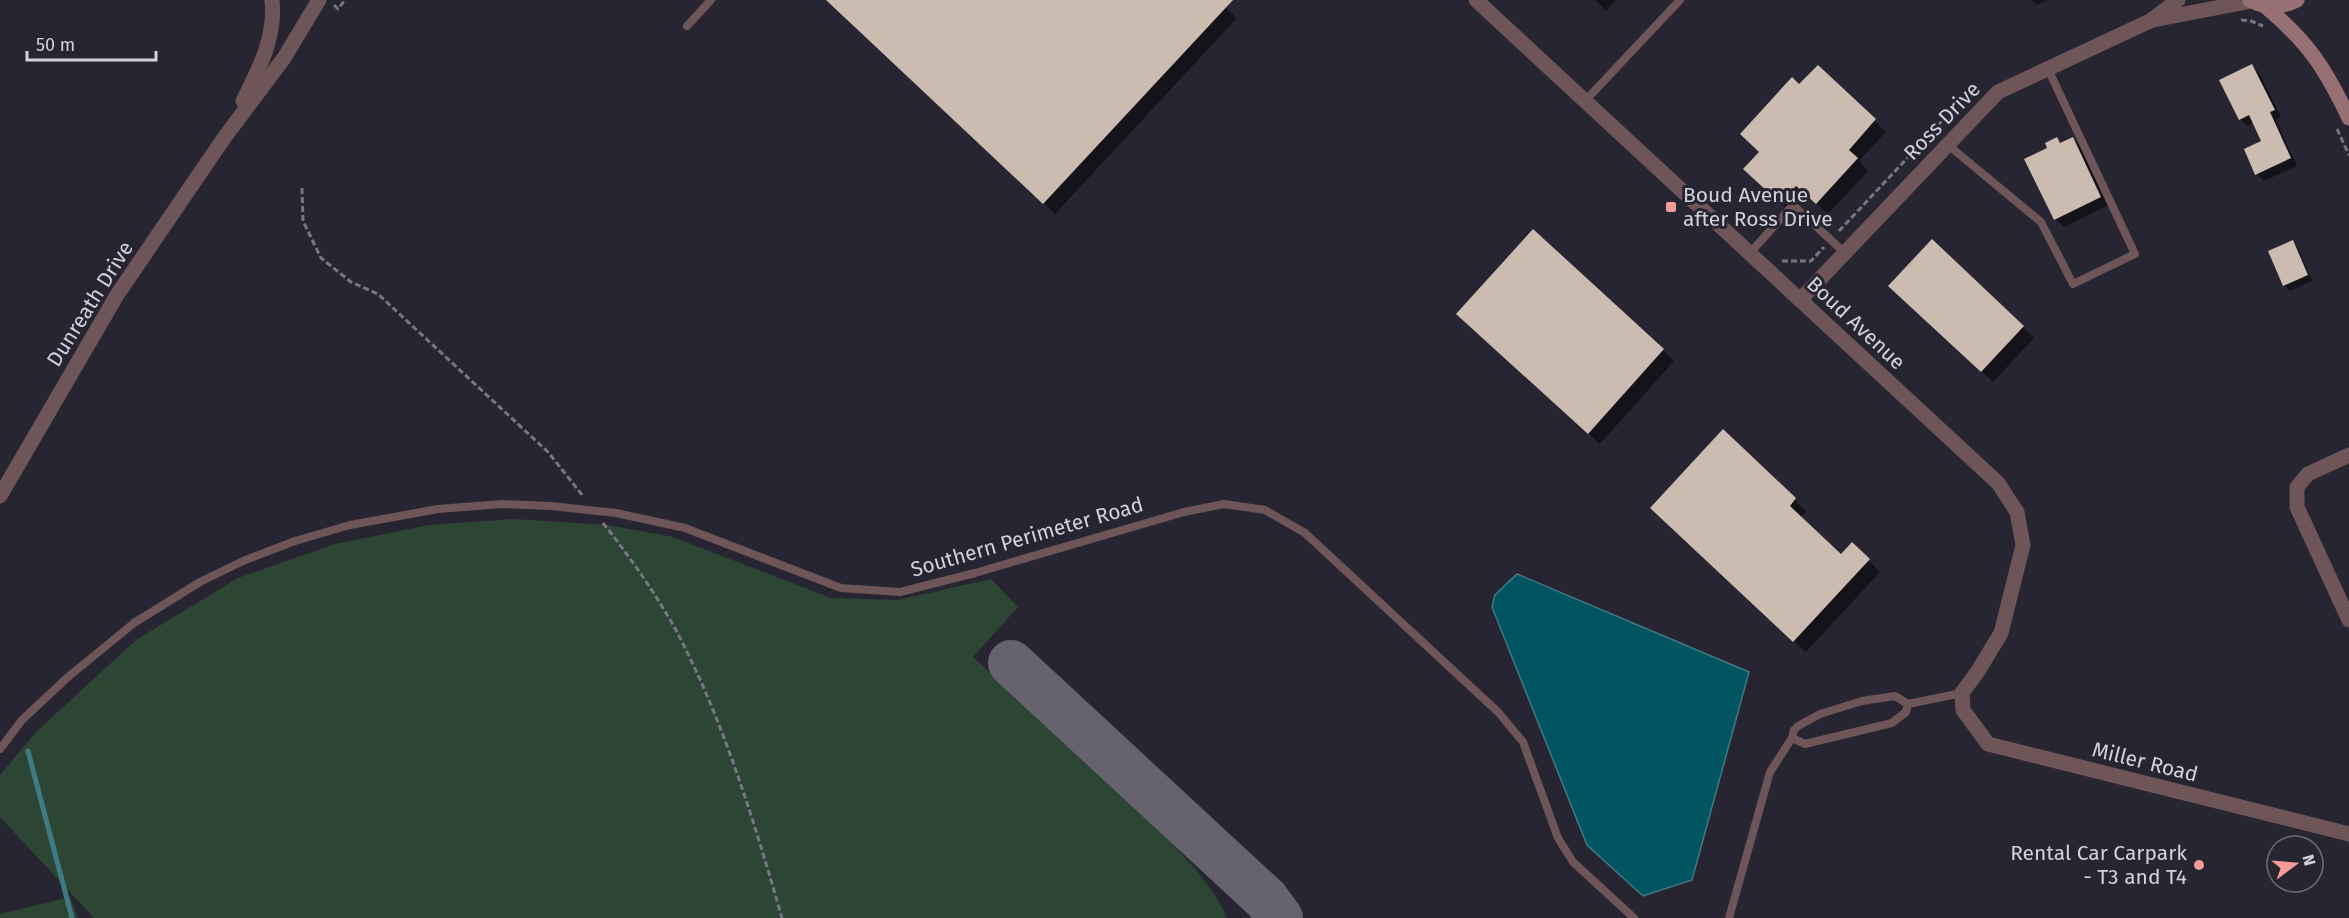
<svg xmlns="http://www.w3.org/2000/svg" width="2349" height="918" font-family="'Fira Sans',sans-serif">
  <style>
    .green { fill: #2d4634 }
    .water { fill: #005560; stroke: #3f7a85; stroke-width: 1.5 }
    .shadow { fill: #0007 }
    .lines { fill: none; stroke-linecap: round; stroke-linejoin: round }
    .stream { stroke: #3f7a85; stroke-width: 5 }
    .taxiway { stroke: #66636e; stroke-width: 46 }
    .building { fill: #cbbbb1 }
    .path { stroke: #787680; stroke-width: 3; stroke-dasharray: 6 3; stroke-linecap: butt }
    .lane { stroke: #6e5658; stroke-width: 8 }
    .street { stroke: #6e5658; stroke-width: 15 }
    .secondary { stroke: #967072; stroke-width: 15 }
    .poi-dot { fill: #f59b98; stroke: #282532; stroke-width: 2 }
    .labels { text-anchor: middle; stroke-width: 6; stroke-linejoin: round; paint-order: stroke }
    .street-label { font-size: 21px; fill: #d3d2da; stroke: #282532 }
    .poi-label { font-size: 21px; fill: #d3d2da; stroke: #282532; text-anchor: start }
  </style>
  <rect width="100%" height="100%" fill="#282532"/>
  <g class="green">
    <path d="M513 519 608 525 673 537 831 598 898 600 991 579 1018 607 973 657C1018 699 1064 742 1110 785 1146 818 1209 873 1227 918H94L0 817V775L36 732 136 640 238 578 335 544 429 525Z"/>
    <path d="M70 897 78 918H0V914Z"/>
  </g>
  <path class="water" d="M1517 574 1749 672 1692 880 1643 896 1587 845 1492 607 1495 595Z"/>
  <g class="shadow">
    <path d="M828 0H1218L1237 18 1055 214Z"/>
    <path d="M1595 0H1616L1606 11Z"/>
    <path d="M2031 0H2048L2037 5Z"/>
    <path d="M2252 66 2259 73 2281 117 2276 120 2297 166 2264 181 2257 174 2263 142 2254 122 2247 126 2240 119Z"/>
    <path d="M1818 67 1886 132 1859 161 1868 171 1828 214 1808 196 1792 213 1757 181 1761 152 1799 87Z"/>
    <path d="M2057 139 2062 144 2073 139 2081 147 2109 205 2064 227 2055 219 2049 149Z"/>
    <path d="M2292 242 2298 248 2312 281 2290 291 2284 285Z"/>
    <path d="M1902 297 2023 327 2034 338 1993 382Z"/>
    <path d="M1470 325 1663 350 1674 361 1600 444Z"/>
    <path d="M1723 432 1806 511 1800 518 1841 556 1852 544 1880 572 1806 652 1663 519Z"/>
  </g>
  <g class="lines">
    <path class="stream" d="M28 751 72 918"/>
    <path class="taxiway" d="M1011 663 1266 899 1280 918"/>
  </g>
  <g class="building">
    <path d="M826 0H1233L1043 204Z"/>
    <path d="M2252 64 2275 110 2270 112 2291 158 2255 175 2244 149 2261 141 2249 115 2239 120 2219 80Z"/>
    <path d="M1818 65 1876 119 1849 150 1858 158 1816 204 1796 186 1780 203 1743 169 1759 152 1740 134 1792 77 1799 84Z"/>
    <path d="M2057 137 2060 143 2073 137 2101 197 2054 220 2024 159 2047 148 2045 143Z"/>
    <path d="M1533 229 1664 349 1588 434 1456 314Z"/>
    <path d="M1932 239 2024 326 1981 372 1888 286Z"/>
    <path d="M2293 240 2308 275 2283 286 2268 251Z"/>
    <path d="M1723 429 1796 498 1790 506 1841 554 1852 542 1870 559 1793 642 1650 508Z"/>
  </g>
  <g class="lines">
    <g class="path">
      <path d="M334 5 338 9 345 0"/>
      <path d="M2241 20 2251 21 2263 26"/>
      <path d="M2337 129 2349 155"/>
      <path d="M302 188 303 221 321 258 351 282 378 294 548 452 583 496"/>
      <path d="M1839 231 1943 120H1949"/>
      <path d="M1782 261H1811L1824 247"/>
      <path d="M603 523C630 557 656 594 677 632 724 722 754 821 782 918"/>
    </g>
    <g class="lane">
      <path d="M687 26 711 0"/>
      <path d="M1585 101 1680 0"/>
      <path d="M1948 145 2041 222 2073 284 2135 254 2048 69"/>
      <path d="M1750 253 1793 205 1845 253"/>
      <path d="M1908 704 1962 693"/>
      <path d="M1792 738 1805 744 1892 723 1906 712 1908 704"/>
      <path d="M0 749 22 720 68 677 134 623 200 582 243 561 295 541 350 525 438 509 502 504 551 506 616 513 685 528 841 588 900 592 975 573 1184 512 1224 504 1265 510 1305 533 1498 712 1523 742 1558 838 1573 862 1634 918"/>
      <path d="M1729 918 1770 772 1792 738 1794 730 1798 726 1820 714 1862 701 1895 696 1908 704"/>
    </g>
    <g class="street">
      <path d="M1476 0 1998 483 2017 512 2023 545 2001 633 1978 671 1962 693 1963 710 1988 744 2349 834"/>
      <path d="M2153 20 2252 1"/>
      <path d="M243 101C259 69 276 37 272 0"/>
      <path d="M1800 300 1998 92 2150 21 2178 0"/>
      <path d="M2349 455 2308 474 2297 487V507L2349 620"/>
      <path d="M0 496 117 295 224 138 284 58 319 0"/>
    </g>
    <g class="secondary">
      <path d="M2250 0C2266 9 2281 8 2297 0"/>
      <path d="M2265 6C2309 43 2325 68 2349 118"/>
    </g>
  </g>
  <g class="poi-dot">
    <rect x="1665" y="201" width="12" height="12" rx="3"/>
    <circle cx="2199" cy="865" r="6"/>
  </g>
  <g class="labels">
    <g class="street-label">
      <text transform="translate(1942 121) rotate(-46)" y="7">Ross Drive</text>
      <text transform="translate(90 304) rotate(-58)" y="7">Dunreath Drive</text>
      <text transform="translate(1856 323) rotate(43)" y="7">Boud Avenue</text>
      <text transform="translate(1027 537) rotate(-16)" y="7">Southern Perimeter Road</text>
      <text transform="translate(2145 762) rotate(14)" y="7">Miller Road</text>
    </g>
    <g class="poi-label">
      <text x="1683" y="202">Boud Avenue<tspan x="1683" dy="24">after Ross Drive</tspan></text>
      <text x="2187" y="860" text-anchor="end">Rental Car Carpark<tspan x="2187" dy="24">- T3 and T4</tspan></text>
    </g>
  </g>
  <g transform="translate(2295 864) rotate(74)"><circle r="28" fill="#282532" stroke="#6c6a75" stroke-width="1.5"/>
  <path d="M0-4.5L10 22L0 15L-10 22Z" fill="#f59b98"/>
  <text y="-9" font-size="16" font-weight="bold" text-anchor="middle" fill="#d3d2da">N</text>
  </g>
  <path d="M27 51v9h129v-9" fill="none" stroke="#d3d2da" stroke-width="3"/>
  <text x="36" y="51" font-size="18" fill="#d3d2da" stroke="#282532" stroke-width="4.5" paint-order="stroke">50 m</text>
</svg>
